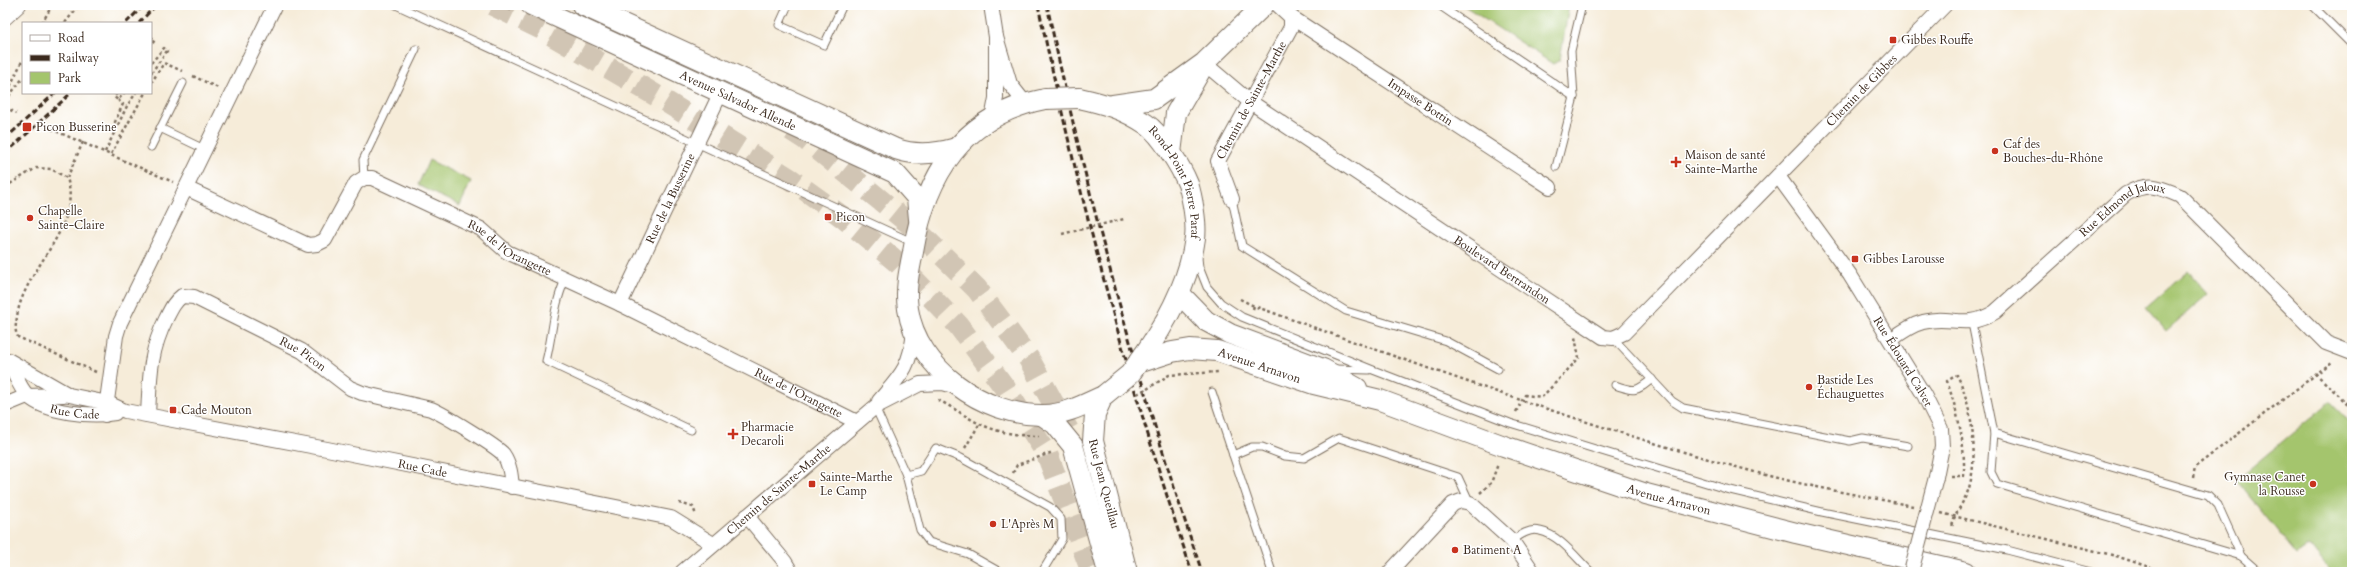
<svg xmlns="http://www.w3.org/2000/svg" width="2357" height="577" font-family="Cardo,serif">
  <style>
    .green { fill: #a4c56d; stroke: #707846 }
    .lines { fill: none; stroke-linecap: round; stroke-linejoin: round }
    .highway-tunnel { stroke: #d1c5b4; stroke-width: 22; stroke-dasharray: 22 11; stroke-linecap: butt }
    .lane-casing { stroke: #7c6e5f; stroke-width: 9 }
    .street-casing { stroke: #7c6e5f; stroke-width: 16 }
    .secondary-casing { stroke: #7c6e5f; stroke-width: 22 }
    .path { stroke: #7c6e5f; stroke-width: 2.5; stroke-dasharray: 3 3; stroke-linecap: butt }
    .lane { stroke: #fff; stroke-width: 7 }
    .street { stroke: #fff; stroke-width: 14 }
    .secondary { stroke: #fff; stroke-width: 20 }
    .rail { stroke: #3b2a1e; stroke-width: 3; stroke-dasharray: 6 3; stroke-linecap: butt }
    .street-bridge-casing { stroke: #7c6e5f; stroke-width: 16; stroke-linecap: butt }
    .secondary-bridge-casing { stroke: #7c6e5f; stroke-width: 22; stroke-linecap: butt }
    .path-bridge { stroke: #7c6e5f; stroke-width: 2.5; stroke-dasharray: 3 3; stroke-linecap: butt }
    .street-bridge { stroke: #fff; stroke-width: 14 }
    .secondary-bridge { stroke: #fff; stroke-width: 20 }
    .poi-dot { fill: #c8321e; stroke: #fff; stroke-width: 1.5 }
    .labels { text-anchor: middle; stroke-width: 3; stroke-linejoin: round; paint-order: stroke }
    .poi-label { font-size: 12px; fill: #3b2a1e; stroke: #fff; text-anchor: start }
    .street-label { font-size: 12px; fill: #3b2a1e; stroke: #fff }
  </style>
  <rect width="100%" height="100%" fill="#fff"/>
  <filter id="ink" filterUnits="userSpaceOnUse"><feTurbulence type="fractalNoise" baseFrequency=".025" numOctaves="2"/><feDisplacementMap in="SourceGraphic" scale="8" xChannelSelector="R" yChannelSelector="G"/><feConvolveMatrix kernelMatrix="1 2 1 2 8 2 1 2 1" color-interpolation-filters="sRGB"/></filter>
  <filter id="wash" filterUnits="userSpaceOnUse"><feTurbulence type="fractalNoise" baseFrequency=".012" numOctaves="4" result="noise"/><feDisplacementMap in="SourceGraphic" scale="16" xChannelSelector="R" yChannelSelector="G"/><feGaussianBlur stdDeviation="0.9" result="paint"/><feColorMatrix in="noise" values="0 0 0 0 0 0 0 0 0 0 0 0 0 0 0 0 0 1.4 0 .05"/><feComposite in="paint" operator="in"/></filter>
  <g filter="url(#wash)">
    <rect width="100%" height="100%" fill="#f6ecd9"/>
    <g class="green">
      <path d="M1463 5H1569L1560 60 1553 64Z"/>
      <path d="M429 160 471 181 460 206 418 185Z"/>
      <path d="M2188 271 2208 294 2166 331 2146 308Z"/>
      <path d="M2330 402 2352 425V572H2331L2310 546 2297 555 2236 480Z"/>
    </g>
  </g>
  <g filter="url(#ink)">
    <g class="lines">
      <g class="highway-tunnel">
        <path d="M493 5 540 28 657 96 790 179 844 218 897 262 958 325 1005 388 1047 454 1092 572"/>
        <path d="M636 38 700 75"/>
        <path d="M791 130 805 139 911 225 977 289 1029 359 1068 430"/>
      </g>
      <g class="lane-casing">
        <g id="lane">
          <path d="M396 5 914 243"/>
          <path d="M788 5 779 25 824 45 843 5"/>
          <path d="M1439 5 1574 97"/>
          <path d="M2312 5 2352 45"/>
          <path d="M160 128 204 149"/>
          <path d="M151 147 183 83"/>
          <path d="M1556 167 1574 97 1571 51 1582 5"/>
          <path d="M364 178 363 160 416 49"/>
          <path d="M1232 199 1242 246 1346 311 1446 341 1498 369"/>
          <path d="M1198 258 1199 267 1207 287 1221 303 1242 317 1373 370 1510 423 1726 489 1822 512 2007 550 2091 572"/>
          <path d="M565 280C553 306 553 334 546 361L691 430"/>
          <path d="M1972 323 1994 433 1991 472 1997 484 2241 556 2259 572"/>
          <path d="M1613 338 1672 401 1683 408 1850 441 1863 438 1908 446"/>
          <path d="M1335 369 1369 370"/>
          <path d="M1615 385C1635 392 1636 392 1652 379"/>
          <path d="M1212 392 1272 572"/>
          <path d="M875 407 906 475 920 530 929 542 968 554 1000 572"/>
          <path d="M1994 433 2208 495 2218 505 2241 556"/>
          <path d="M1233 455 1252 447H1262L1285 456 1304 458 1339 438 1458 477 1470 503"/>
          <path d="M906 475 921 471 936 448 961 458 1050 507 1061 519 1062 539 1042 572"/>
          <path d="M1512 541C1520 535 1530 528 1540 531 1560 535 1577 559 1591 572"/>
        </g>
      </g>
      <g class="street-casing">
        <g id="street">
          <path d="M991 5 996 37"/>
          <path id="s1" d="M1291 17 1550 187"/>
          <path d="M5 18 19 5"/>
          <path id="s2" d="M1204 63 1249 101 1603 337 1613 338 1624 333 1945 5"/>
          <path d="M992 119 996 98V37L1010 84 1025 103"/>
          <path id="s3" d="M1778 176 1850 275 1924 395 1941 429 1942 447 1936 477"/>
          <path id="s4" d="M186 188 308 245 317 244 325 240 356 183 364 178H372L481 229 507 252 620 304 857 422"/>
          <path id="s5" d="M1232 199 1218 161 1291 27V17L1278 5"/>
          <path id="s6" d="M620 304 721 92"/>
          <path id="s7" d="M1891 340C1900 333 1911 325 1923 322 1952 314 1964 331 1995 312L2126 194C2148 182 2158 186 2180 196L2326 343 2352 353"/>
          <path id="s8" d="M8 360 69 395 108 403 125 411 327 449 671 518 713 544"/>
          <path id="s9" d="M8 361C14 371 19 388 28 396 46 413 91 417 115 413"/>
          <path d="M879 401C901 375 910 368 914 332"/>
          <path d="M5 405 27 396 64 395"/>
          <path d="M105 415 116 336 120 323 275 5"/>
          <path id="s10" d="M148 415C150 378 149 353 166 319 171 309 174 302 182 296L194 297 302 351 350 388 362 393 431 409C443 414 496 446 503 454 510 464 511 476 512 487"/>
          <path d="M747 516 785 562 791 572"/>
          <path id="s11" d="M682 572 875 407 920 384 943 383 957 387"/>
          <path d="M1390 572 1453 504 1461 501 1470 503 1512 541 1533 572"/>
        </g>
      </g>
      <g class="secondary-casing">
        <g id="secondary">
          <path id="s12" d="M531 5 895 173 917 198 919 219"/>
          <path d="M582 5 896 149C916 156 935 154 956 148"/>
          <path id="s13" d="M1079 98C1106 104 1123 109 1146 124 1161 134 1181 167 1188 184 1192 196 1197 224 1195 238 1189 284 1165 326 1138 363"/>
          <path d="M1045 99C963 115 926 174 913 252 909 271 905 290 908 309 917 369 984 416 1043 415 1065 415 1083 405 1103 396"/>
          <path d="M1113 105 1154 99 1204 63 1264 5"/>
          <path d="M1171 153 1176 113 1202 68"/>
          <path d="M1180 294 1206 321 1230 334 1323 369 1357 388"/>
          <path id="s14" d="M1138 363 1172 352 1190 349 1217 351 1314 384 1380 400 1504 446 1646 494 1796 533 1966 572"/>
          <path id="s15" d="M1103 396 1095 414 1093 441 1127 572"/>
          <path d="M1042 415 1055 424 1073 446 1108 572"/>
        </g>
      </g>
      <g class="path">
        <path d="M503 5 513 10"/>
        <path d="M42 23 50 9 46 5"/>
        <path d="M65 23 79 5"/>
        <path d="M151 37 155 40 151 45"/>
        <path d="M151 63 164 48 167 51 151 73"/>
        <path d="M193 76 218 88"/>
        <path d="M151 83 164 63 182 71"/>
        <path d="M117 93 114 97 118 100 124 93"/>
        <path d="M5 97 23 59"/>
        <path d="M118 100 123 104 115 122 118 123"/>
        <path d="M5 101 23 78"/>
        <path d="M5 107 16 113"/>
        <path d="M51 129 173 182"/>
        <path d="M83 142 67 178C83 228 23 269 17 317 16 325 14 330 18 337L96 372"/>
        <path d="M105 152 127 106 136 93"/>
        <path d="M111 154 145 93"/>
        <path d="M5 187 36 168 51 169 67 178"/>
        <path d="M1240 299 1254 306"/>
        <path d="M1253 309 1254 306C1419 365 1582 425 1751 471 1804 486 1859 495 1913 506"/>
        <path d="M2315 373 2352 408"/>
        <path d="M1147 389 1169 375 1218 372"/>
        <path d="M938 400C951 406 963 415 976 422 995 432 1018 436 1039 436"/>
        <path d="M1516 412 1525 395 1542 397 1579 358 1575 337"/>
        <path d="M965 448 980 423"/>
        <path d="M1013 473 1017 465 1053 452"/>
        <path d="M1951 476H1964C1965 440 1958 415 1947 381L1957 375C1972 405 1978 452 1970 484 1967 499 1955 511 1952 527"/>
        <path d="M2193 478 2195 467 2332 362"/>
        <path d="M1480 493 1491 483 1498 464"/>
        <path d="M679 503 693 507 696 515"/>
        <path d="M1941 513 2116 556 2164 572"/>
      </g>
      <use href="#lane" class="lane"/>
      <use href="#street" class="street"/>
      <use href="#secondary" class="secondary"/>
      <g class="rail">
        <path d="M1038 5C1079 197 1129 386 1192 572"/>
        <path d="M1047 5C1087 197 1139 387 1202 572"/>
        <path d="M126 23 144 5"/>
        <path d="M139 23 156 5"/>
        <path d="M5 139 55 93"/>
        <path d="M5 154 71 93"/>
      </g>
      <g class="street-bridge-casing">
        <path id="street-bridge" d="M1911 572 1936 477"/>
      </g>
      <g class="secondary-bridge-casing">
        <g id="secondary-bridge">
          <path d="M1045 99 1079 98"/>
          <path d="M1103 396 1130 374 1138 363"/>
        </g>
      </g>
      <g class="path-bridge">
        <path d="M1062 234 1124 219"/>
        <path d="M1137 394 1147 389"/>
      </g>
      <use href="#street-bridge" class="street-bridge"/>
      <use href="#secondary-bridge" class="secondary-bridge"/>
    </g>
  </g>
  <g class="poi-dot">
    <rect x="1889" y="36" width="8" height="8" rx="2"/>
    <rect x="22" y="122" width="10" height="10" rx="2"/>
    <circle cx="1995" cy="151" r="4"/>
    <path d="M1674 156h4v4h4v4h-4v4h-4v-4h-4v-4h4z"/>
    <rect x="824" y="213" width="8" height="8" rx="2"/>
    <circle cx="30" cy="218" r="4"/>
    <rect x="1851" y="255" width="8" height="8" rx="2"/>
    <circle cx="1809" cy="387" r="4"/>
    <rect x="169" y="406" width="8" height="8" rx="2"/>
    <path d="M731 428h4v4h4v4h-4v4h-4v-4h-4v-4h4z"/>
    <rect x="808" y="480" width="8" height="8" rx="2"/>
    <circle cx="2313" cy="484" r="4"/>
    <circle cx="993" cy="524" r="4"/>
    <circle cx="1455" cy="550" r="4"/>
  </g>
  <g class="labels">
    <g class="poi-label">
      <text x="1901" y="44">Gibbes Rouffe</text>
      <text x="36" y="131">Picon Busserine</text>
      <text x="2003" y="148">Caf des<tspan x="2003" dy="14">Bouches-du-Rhône</tspan></text>
      <text x="1685" y="159">Maison de santé<tspan x="1685" dy="14">Sainte-Marthe</tspan></text>
      <text x="38" y="215">Chapelle<tspan x="38" dy="14">Sainte-Claire</tspan></text>
      <text x="836" y="221">Picon</text>
      <text x="1863" y="263">Gibbes Larousse</text>
      <text x="1817" y="384">Bastide Les<tspan x="1817" dy="14">Échauguettes</tspan></text>
      <text x="181" y="414">Cade Mouton</text>
      <text x="741" y="431">Pharmacie<tspan x="741" dy="14">Decaroli</tspan></text>
      <text x="820" y="481">Sainte-Marthe<tspan x="820" dy="14">Le Camp</tspan></text>
      <text x="2305" y="481" text-anchor="end">Gymnase Canet<tspan x="2305" dy="14">la Rousse</tspan></text>
      <text x="1001" y="528">L'Après M</text>
      <text x="1463" y="554">Batiment A</text>
    </g>
    <g class="street-label">
      <text dy="4" stroke="none"><textPath href="#s2" startOffset="846">Chemin de Gibbes</textPath></text>
      <text dy="4" stroke="none"><textPath href="#s12" startOffset="228">Avenue Salvador Allende</textPath></text>
      <text dy="4" stroke="none"><textPath href="#s5" startOffset="110">Chemin de Sainte-Marthe</textPath></text>
      <text dy="4" stroke="none"><textPath href="#s1" startOffset="155">Impasse Bottin</textPath></text>
      <text dy="4" stroke="none"><textPath href="#s13" startOffset="140">Rond-Point Pierre Paraf</textPath></text>
      <text dy="4" stroke="none"><textPath href="#s6" startOffset="117">Rue de la Busserine</textPath></text>
      <text dy="4" stroke="none"><textPath href="#s7" startOffset="278">Rue Edmond Jaloux</textPath></text>
      <text dy="4" stroke="none"><textPath href="#s4" startOffset="390">Rue de l'Orangette</textPath></text>
      <text dy="4" stroke="none"><textPath href="#s2" startOffset="363">Boulevard Bertrandon</textPath></text>
      <text dy="4" stroke="none"><textPath href="#s10" startOffset="262">Rue Picon</textPath></text>
      <text dy="4" stroke="none"><textPath href="#s3" startOffset="224">Rue Édouard Calvet</textPath></text>
      <text dy="4" stroke="none"><textPath href="#s14" startOffset="126">Avenue Arnavon</textPath></text>
      <text dy="4" stroke="none"><textPath href="#s4" startOffset="714">Rue de l'Orangette</textPath></text>
      <text dy="4" stroke="none"><textPath href="#s9" startOffset="91">Rue Cade</textPath></text>
      <text dy="4" stroke="none"><textPath href="#s8" startOffset="432">Rue Cade</textPath></text>
      <text dy="4" stroke="none"><textPath href="#s15" startOffset="91">Rue Jean Queillau</textPath></text>
      <text dy="4" stroke="none"><textPath href="#s11" startOffset="127">Chemin de Sainte-Marthe</textPath></text>
      <text dy="4" stroke="none"><textPath href="#s14" startOffset="557">Avenue Arnavon</textPath></text>
    </g>
  </g>
  <rect width="2357" height="577" fill="none" stroke="#fff" stroke-width="20"/>
  <rect x="22" y="22" width="130" height="72" fill="#ffffff" stroke="#b1aaa5"/>
  <rect x="30" y="35" width="20" height="6" fill="#ffffff" stroke="#b1aaa5"/>
  <text x="58" y="42" font-size="12" fill="#3b2a1e">Road</text>
  <rect x="30" y="55" width="20" height="6" fill="#3b2a1e" stroke="#b1aaa5"/>
  <text x="58" y="62" font-size="12" fill="#3b2a1e">Railway</text>
  <rect x="30" y="72" width="20" height="12" fill="#a4c56d" stroke="#b1aaa5"/>
  <text x="58" y="82" font-size="12" fill="#3b2a1e">Park</text>
</svg>
